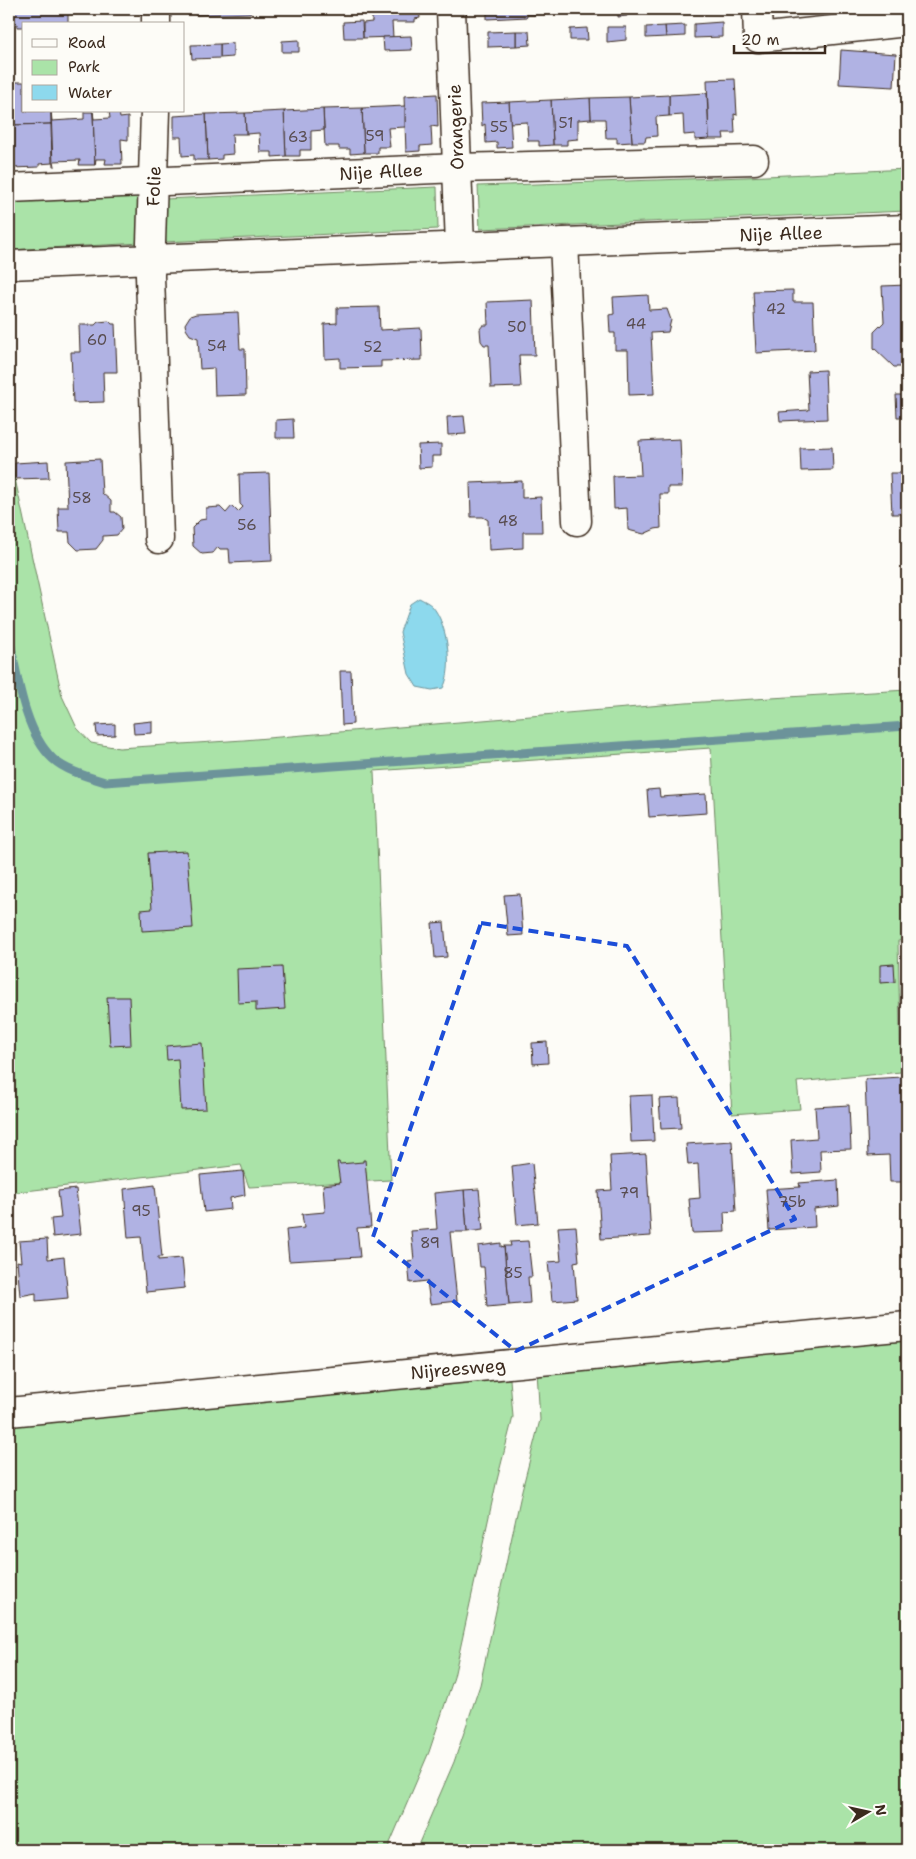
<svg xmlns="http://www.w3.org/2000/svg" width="916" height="1859" font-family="'Shantell Sans',sans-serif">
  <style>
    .green { fill: #aae3a8; stroke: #728663 }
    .water { fill: #8dd9ed; stroke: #6c939a }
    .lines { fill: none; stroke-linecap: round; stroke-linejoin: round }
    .stream { stroke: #6c939a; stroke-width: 9 }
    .building { fill: #b0b2e3; stroke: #3b2a1e }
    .street-casing { stroke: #3b2a1e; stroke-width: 31 }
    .street { stroke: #fdfcf7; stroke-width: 28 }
    .marked { fill: none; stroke: #1d4ed8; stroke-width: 4; stroke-dasharray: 10 6; stroke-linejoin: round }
    .labels { text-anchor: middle; stroke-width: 4; stroke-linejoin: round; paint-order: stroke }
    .number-label { font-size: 15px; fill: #584c4f }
    .street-label { font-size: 18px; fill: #3b2a1e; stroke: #fdfcf7 }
  </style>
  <rect width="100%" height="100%" fill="#fdfcf7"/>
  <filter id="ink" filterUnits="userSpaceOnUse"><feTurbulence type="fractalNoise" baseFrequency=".02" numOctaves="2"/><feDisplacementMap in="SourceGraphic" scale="10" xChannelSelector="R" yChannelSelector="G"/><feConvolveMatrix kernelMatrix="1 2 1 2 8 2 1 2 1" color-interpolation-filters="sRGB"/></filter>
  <g filter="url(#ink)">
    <g class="green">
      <path d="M907 169V211L480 229 478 186 746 177Z"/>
      <path d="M437 187 438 229 164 242V199Z"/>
      <path d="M142 192V243L9 250V200Z"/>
      <path d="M9 451 62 696 77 728 91 743 119 748 244 740 686 703 907 690V940L898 941 901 1072 797 1082 800 1109 732 1114 711 748 374 771 391 1180 249 1187 241 1165 9 1193Z"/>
      <path d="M907 1336V1850H416L454 1762 480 1685 522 1490 540 1420 537 1371Z"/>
      <path d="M510 1379 513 1417 496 1484 454 1677 429 1752 387 1850H9V1422Z"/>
    </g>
    <path class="water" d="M419 598C423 600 429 603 432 606 447 622 454 669 443 688L432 690 417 687 409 674 400 632 410 604Z"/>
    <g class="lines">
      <path class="stream" d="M9 637C17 674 24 732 53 759 66 771 89 777 105 782L907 726"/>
    </g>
    <g class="building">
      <path d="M14 9H68V24H24V27H17V24H14Z"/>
      <path d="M195 9H251V13L195 15Z"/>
      <path d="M372 9H419L420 18 415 19V22H392L393 37 363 38V23L372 22Z"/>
      <path d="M487 9H534L535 15H527V17L487 19Z"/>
      <path d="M618 9H627V16L618 17Z"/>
      <path d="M681 9H721V12L681 14Z"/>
      <path d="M793 9H854V12L835 14V11L793 15Z"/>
      <path d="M362 21 363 38H344L343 22Z"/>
      <path d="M722 22V37L694 38V24Z"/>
      <path d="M685 25V36L666 37 665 26Z"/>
      <path d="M665 26 666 37 646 38V27Z"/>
      <path d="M607 27H626V40L607 42Z"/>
      <path d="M587 28 588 40H570V29Z"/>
      <path d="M516 31H529L530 45 516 46Z"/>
      <path d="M516 31V46L488 47V32Z"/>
      <path d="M411 36 412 50 384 51 383 37Z"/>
      <path d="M299 40V52H282V41Z"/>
      <path d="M233 43V57L220 58V44Z"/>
      <path d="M220 44V58L192 59 191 45Z"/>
      <path d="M841 50 896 54 894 87 839 84Z"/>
      <path d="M735 79 737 115 734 114 735 133H723L724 139H709L707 80Z"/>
      <path d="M9 82H24V111H51V124L13 125 12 111H9Z"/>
      <path d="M707 93 709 139 695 140V134L684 135 683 115 669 116V95Z"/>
      <path d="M437 94 438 127 431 126 432 145 420 146V151L406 152 404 96Z"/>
      <path d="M669 95V116L656 117 657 136 646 137 645 142H632L629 97Z"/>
      <path d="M629 97 632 142 617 143V138H606L605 119H591L590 98Z"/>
      <path d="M590 98 591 119 578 120V139L567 140V145H553L551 100Z"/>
      <path d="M551 100 553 145 539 146V141H528L527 122 510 123 509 102Z"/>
      <path d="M509 102 512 147 497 148V142L486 143 485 124 482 126 481 103Z"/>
      <path d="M405 106V127L388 128 390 147H378V153H364L362 108Z"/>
      <path d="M362 108 364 153 350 154V149H339V146H325L323 109Z"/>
      <path d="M323 109 324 130 311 131V150H300V156H286L284 111Z"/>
      <path d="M51 111 52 121 84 119V112H93L95 165H79L80 160 54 161 55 166H53Z"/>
      <path d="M109 111H119L120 118 128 117V140L121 139 122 164H105L106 159H96L95 165 93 112 94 119 110 118Z"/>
      <path d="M284 111 286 156 272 157V152H260L259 133 246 134 245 113Z"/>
      <path d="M245 113 246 134H232L233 154 222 155V159L208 160 206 114Z"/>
      <path d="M206 114 208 160H194V155L182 156 181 137H175L174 138V116Z"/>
      <path d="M51 124 52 163 39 164V167L11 168 10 139H13V125Z"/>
      <path d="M907 285V367H894L874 348V332L884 322 882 286Z"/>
      <path d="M793 290V302H813L815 350 756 353 753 291Z"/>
      <path d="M648 295 649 310 667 309 671 320 668 332 651 333 654 394 629 395 628 350H615V333H610L609 315 614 314 613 297Z"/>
      <path d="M533 300 535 355H519L521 387 491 388 489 345H484L481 341 480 329 483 325H488L487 302Z"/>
      <path d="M379 307 380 330 421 328 422 360 381 361V367L340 368V358L325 359 324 324 337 323V308Z"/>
      <path d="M238 312 240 349H245L246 395 215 396 214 368 200 369 198 338 190 335 186 329 185 324 190 316 196 314Z"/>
      <path d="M109 321 112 324H115L117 372H103L104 402 73 403 71 352H80L79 325H95L98 322Z"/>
      <path d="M825 370 827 419 780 421 779 412 809 410 807 371Z"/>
      <path d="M896 395H907V417H897Z"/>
      <path d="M464 416 466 434 448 435 447 417Z"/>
      <path d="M293 419 294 438H276V420Z"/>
      <path d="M680 439 682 487H668V494H660L661 528 655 529 644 534 628 530 627 508 614 509 613 476 641 475 639 441Z"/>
      <path d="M441 444V456H432V467L419 468 418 445Z"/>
      <path d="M832 447 833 470 801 471 800 448Z"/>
      <path d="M100 459 102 493 111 501V512H115L121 517 122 529 117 535 103 536V540L96 549 78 550 70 542 69 532H59L58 507H68L66 461Z"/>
      <path d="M48 461 49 478 15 479V463Z"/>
      <path d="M269 473 272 561 230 563 229 549H220L218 547 213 553 202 554 193 546 192 528 200 520 206 519V508L220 507 226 513 232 506 238 512 243 507 240 504 239 474Z"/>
      <path d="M890 473H907V514H892Z"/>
      <path d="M522 481V498L541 497 542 532H523V548L489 550 488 520 483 517H471L470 483Z"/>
      <path d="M340 671H351L353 724 342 725Z"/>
      <path d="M152 721V733L134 734 133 723Z"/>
      <path d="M115 724V735L97 736 96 725Z"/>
      <path d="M659 789 660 797 706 794 707 813 649 817 647 790Z"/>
      <path d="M187 851 193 928 142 931 141 910 152 909 148 853Z"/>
      <path d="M520 894 523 935 508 936 504 895Z"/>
      <path d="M444 922 447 957 435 958 432 923Z"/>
      <path d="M894 964 895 982 880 983V965Z"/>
      <path d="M282 967 285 1009 256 1011V1002L238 1003 237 969Z"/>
      <path d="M107 997H129L131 1045 110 1046Z"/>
      <path d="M547 1042 548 1063 533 1064 532 1043Z"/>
      <path d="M202 1043 206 1109 181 1110 178 1059 167 1060 166 1046Z"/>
      <path d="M903 1077 907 1182H890L889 1155 868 1156 865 1079Z"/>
      <path d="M652 1095 654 1141 631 1142 629 1096Z"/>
      <path d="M679 1098 681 1128 661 1129 659 1099Z"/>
      <path d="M849 1105 851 1149 820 1150 821 1172 793 1174 791 1140 817 1138 815 1107Z"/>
      <path d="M732 1141 736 1211 724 1212 725 1232 692 1233 689 1199 700 1198 698 1164 688 1165 686 1144Z"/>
      <path d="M646 1154 651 1236 601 1239 598 1191 612 1190 610 1156Z"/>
      <path d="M363 1160H365L371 1227 357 1228 360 1257 289 1261 286 1230 304 1228 302 1214 325 1212 323 1185 340 1183 337 1162H339L340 1164 363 1162Z"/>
      <path d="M532 1163 538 1223 517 1225 512 1166Z"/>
      <path d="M243 1171 245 1195 230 1198 231 1209 204 1212 200 1175Z"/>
      <path d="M838 1180 839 1206 814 1209 815 1227 769 1230 766 1189 800 1187 799 1183Z"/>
      <path d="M155 1185 162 1257H158V1260L182 1258 185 1288 146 1292 141 1237 128 1238 124 1189Z"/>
      <path d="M76 1189 81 1234 53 1237 51 1219 61 1218 58 1191Z"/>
      <path d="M479 1189 483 1230 467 1232 464 1190Z"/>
      <path d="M464 1190 467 1232H450L457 1301 430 1304 427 1281 410 1283 408 1261 414 1260 411 1231 437 1229 434 1193Z"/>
      <path d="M576 1226 579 1261 574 1262 577 1299 552 1301 548 1262 561 1261 558 1227Z"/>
      <path d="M47 1239 48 1259 64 1257 68 1298 36 1301V1293L20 1296 17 1261 21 1262 19 1241Z"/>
      <path d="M528 1241 532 1277H528L530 1303 509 1305 504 1246H511L510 1242Z"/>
      <path d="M501 1243V1247L504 1246 509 1305 487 1307 484 1267H480L478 1246Z"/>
    </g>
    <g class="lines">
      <g class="street-casing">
        <g id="street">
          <path d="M451 9 460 246"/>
          <path d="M757 9 758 38 907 22"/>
          <path d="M156 24V9"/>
          <path d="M155 111 150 276 159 539"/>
          <path d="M9 188 458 168 754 160"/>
          <path d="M564 242 577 521"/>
          <path d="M9 265 564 242 907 229"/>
          <path d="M9 1412 907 1326"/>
        </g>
      </g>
      <use href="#street" class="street"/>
    </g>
  </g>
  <path class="marked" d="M481 923 627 946 795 1219 516 1351 373 1237Z"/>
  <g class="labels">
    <g class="number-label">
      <text x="566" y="128">51</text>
      <text x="499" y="132">55</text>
      <text x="375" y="141">59</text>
      <text x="298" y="142">63</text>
      <text x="776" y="314">42</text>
      <text x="636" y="329">44</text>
      <text x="517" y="332">50</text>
      <text x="97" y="345">60</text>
      <text x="217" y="351">54</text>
      <text x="373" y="352">52</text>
      <text x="82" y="503">58</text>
      <text x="508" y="526">48</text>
      <text x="247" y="530">56</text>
      <text x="629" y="1198">79</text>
      <text x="792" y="1207">75b</text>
      <text x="141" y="1216">95</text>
      <text x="430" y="1248">89</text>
      <text x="513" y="1278">85</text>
    </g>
    <g class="street-label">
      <text transform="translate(456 127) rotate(-92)" y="6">Orangerie</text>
      <text transform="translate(381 172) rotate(-3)" y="6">Nije Allee</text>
      <text transform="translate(154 186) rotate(-88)" y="6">Folie</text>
      <text transform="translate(781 234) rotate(-2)" y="6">Nije Allee</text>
      <text transform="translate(458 1369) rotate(-5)" y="6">Nijreesweg</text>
    </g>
  </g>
  <rect width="916" height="1859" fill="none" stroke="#fdfcf7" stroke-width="30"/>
  <rect x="15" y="15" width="886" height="1829" fill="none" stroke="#3b2a1e" stroke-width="2" filter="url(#ink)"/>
  <rect x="22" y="22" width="162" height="90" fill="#fdfcf7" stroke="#afa8a0"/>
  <rect x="32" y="39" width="25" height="8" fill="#fdfcf7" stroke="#afa8a0"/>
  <text x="68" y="48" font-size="15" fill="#3b2a1e">Road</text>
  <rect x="32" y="60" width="25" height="15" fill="#aae3a8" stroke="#afa8a0"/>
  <text x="68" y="72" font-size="15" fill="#3b2a1e">Park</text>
  <rect x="32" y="85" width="25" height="15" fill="#8dd9ed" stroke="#afa8a0"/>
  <text x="68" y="98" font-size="15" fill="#3b2a1e">Water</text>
  <g transform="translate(868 1812) rotate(81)" stroke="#fdfcf7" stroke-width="4" paint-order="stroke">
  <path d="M0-4L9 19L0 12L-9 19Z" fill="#3b2a1e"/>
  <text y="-8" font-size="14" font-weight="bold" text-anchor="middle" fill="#3b2a1e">N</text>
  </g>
  <path d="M734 45v8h91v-8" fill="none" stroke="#3b2a1e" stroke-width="2.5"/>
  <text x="741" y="45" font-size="15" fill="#3b2a1e" stroke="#fdfcf7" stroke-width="4" paint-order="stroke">20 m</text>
</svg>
